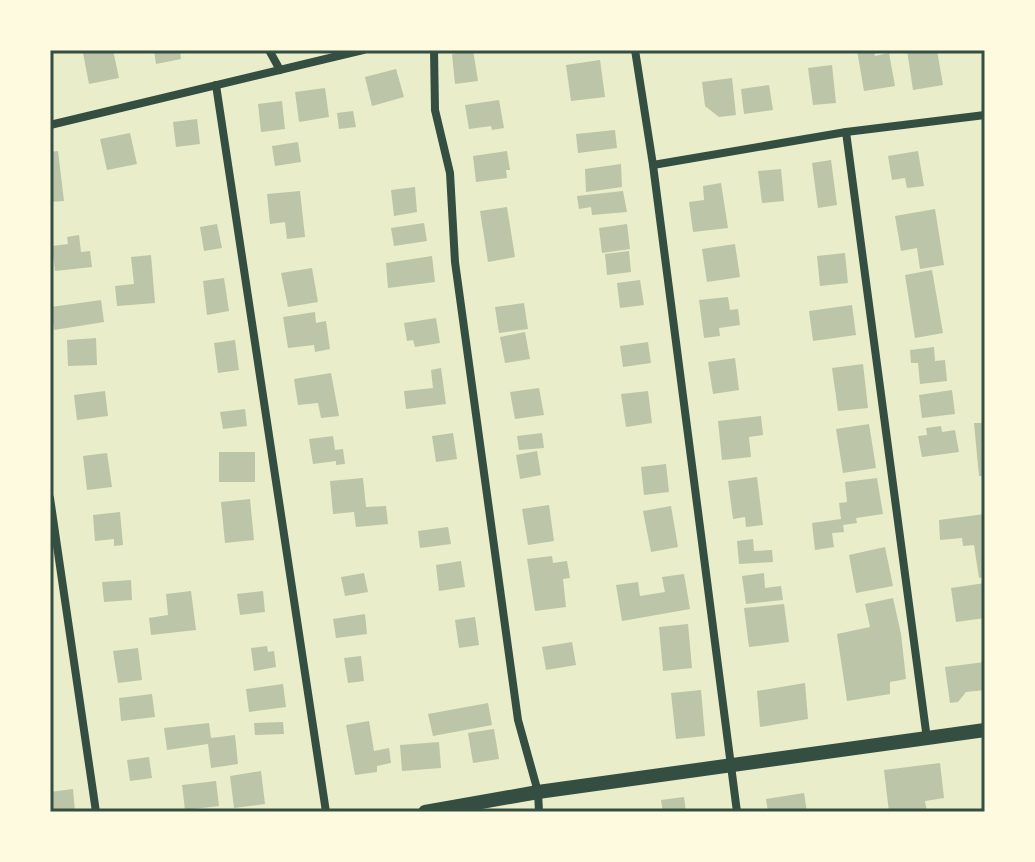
<svg xmlns="http://www.w3.org/2000/svg" width="1035" height="862" font-family="Arial,sans-serif">
  <style>
    .building { fill: #bcc5a7 }
    .lines { fill: none; stroke-linecap: round; stroke-linejoin: round }
    .minor { stroke: #344e41; stroke-width: 8 }
    .primary { stroke: #344e41; stroke-width: 14 }
    .neatline { fill: none; stroke: #344e41; stroke-width: 3 }
  </style>
  <rect width="100%" height="100%" fill="#e9edc9"/>
  <g class="building">
    <path d="M98 50H113L119 78 89 84 83 53Z"/>
    <path d="M154 50H180L181 59 156 64Z"/>
    <path d="M473 50 478 81 455 84 452 54Z"/>
    <path d="M857 50H874L875 56 889 53 895 86 864 91Z"/>
    <path d="M907 50H937L943 85 913 90Z"/>
    <path d="M600 60 605 97 571 101 566 65Z"/>
    <path d="M832 65 836 103 813 105 808 68Z"/>
    <path d="M396 69 404 97 372 106 365 77Z"/>
    <path d="M732 78 736 115 719 117 705 106 702 82Z"/>
    <path d="M769 85 773 110 744 114 741 89Z"/>
    <path d="M325 88 329 117 299 122 295 92Z"/>
    <path d="M499 100 504 128 492 130 491 126 469 129 465 105Z"/>
    <path d="M282 101 285 129 261 132 258 104Z"/>
    <path d="M353 111 356 127 339 129 337 113Z"/>
    <path d="M197 119 200 144 176 147 173 122Z"/>
    <path d="M615 130 617 148 578 153 576 134Z"/>
    <path d="M130 133 137 164 107 170 100 139Z"/>
    <path d="M298 142 301 162 275 166 272 146Z"/>
    <path d="M58 151 64 201 50 202V152Z"/>
    <path d="M507 151 510 170H506L507 178 476 182 473 156Z"/>
    <path d="M918 151 924 186 907 188 905 178 892 180 888 156Z"/>
    <path d="M831 160 837 205 818 208 812 163Z"/>
    <path d="M621 164 622 187 586 192 585 169Z"/>
    <path d="M781 169 784 201 762 203 758 171Z"/>
    <path d="M721 183 728 228 693 232 689 202 704 200 703 186Z"/>
    <path d="M415 187 417 212 394 216 391 190Z"/>
    <path d="M300 191 305 237 287 239 285 222 270 224 267 194Z"/>
    <path d="M623 191 627 212 592 215 591 207 579 209 577 196Z"/>
    <path d="M507 207 515 257 488 262 480 211Z"/>
    <path d="M935 209 944 265 920 269 917 248 901 251 895 216Z"/>
    <path d="M424 223 427 241 394 246 391 228Z"/>
    <path d="M217 224 222 248 204 251 200 227Z"/>
    <path d="M627 224 630 249 602 253 599 228Z"/>
    <path d="M79 235 81 252 90 251 92 267 55 271 52 246 68 244 67 237Z"/>
    <path d="M735 244 740 277 707 282 702 249Z"/>
    <path d="M629 251 631 272 607 275 605 254Z"/>
    <path d="M845 253 848 283 820 286 817 256Z"/>
    <path d="M151 255 155 303 117 306 115 286 134 284 131 257Z"/>
    <path d="M432 256 435 282 388 288 386 263Z"/>
    <path d="M312 268 318 302 288 307 281 273Z"/>
    <path d="M932 270 943 333 915 338 905 275Z"/>
    <path d="M224 278 229 311 207 315 203 281Z"/>
    <path d="M640 280 644 305 620 308 617 283Z"/>
    <path d="M728 297 730 310 738 309 740 325 719 328 720 336 704 338 699 300Z"/>
    <path d="M101 300 104 322 54 330 51 307Z"/>
    <path d="M524 303 528 329 499 333 495 307Z"/>
    <path d="M852 305 856 335 813 341 809 311Z"/>
    <path d="M315 312 316 323 326 321 330 349 315 352 314 345 288 348 283 317Z"/>
    <path d="M436 318 440 343 415 347 413 340 407 341 404 323Z"/>
    <path d="M525 332 530 359 505 363 500 337Z"/>
    <path d="M96 338 97 365 68 366 67 340Z"/>
    <path d="M235 340 239 370 218 373 214 343Z"/>
    <path d="M648 342 651 363 623 367 620 346Z"/>
    <path d="M934 347 935 361 945 360 947 381 920 384 918 363H911L910 350Z"/>
    <path d="M735 358 739 390 713 394 708 362Z"/>
    <path d="M863 364 868 408 838 411 832 368Z"/>
    <path d="M441 368 446 404 406 409 404 391 433 388 431 370Z"/>
    <path d="M331 373 339 416 321 418 318 403 298 405 294 379Z"/>
    <path d="M539 388 544 415 515 419 510 392Z"/>
    <path d="M952 390 955 414 922 418 919 395Z"/>
    <path d="M105 391 108 416 77 420 74 395Z"/>
    <path d="M648 391 652 423 626 427 621 394Z"/>
    <path d="M245 409 247 426 223 429 220 412Z"/>
    <path d="M761 416 763 435 749 437 751 457 722 460 718 421Z"/>
    <path d="M974 423H985V476H979Z"/>
    <path d="M869 424 876 468 843 473 836 429Z"/>
    <path d="M941 426 942 432 955 430 959 452 922 457 918 436 927 435 926 428Z"/>
    <path d="M453 433 457 459 436 462 432 436Z"/>
    <path d="M542 433 544 448 519 450 517 436Z"/>
    <path d="M333 436 335 450 343 449 345 464 336 465V461L313 464 309 439Z"/>
    <path d="M537 451 541 475 520 479 516 455Z"/>
    <rect x="219" y="452" width="36" height="30"/>
    <path d="M107 453 112 487 87 490 83 456Z"/>
    <path d="M666 464 669 492 644 495 641 467Z"/>
    <path d="M757 477 763 525 746 527 745 517 733 519 728 481Z"/>
    <path d="M363 478 366 507 386 506 388 524 356 527 354 512 333 514 330 481Z"/>
    <path d="M877 478 883 514 856 518 857 523 843 525 844 532 832 533 834 547 815 550 812 523 841 519 839 503 847 502 845 482Z"/>
    <path d="M250 499 254 540 225 543 221 502Z"/>
    <path d="M549 505 554 541 528 545 522 509Z"/>
    <path d="M671 506 678 547 651 552 643 511Z"/>
    <path d="M120 512 123 545 114 546V539L95 541 93 515Z"/>
    <path d="M985 514V577L979 578 974 545 963 546 962 538 940 540 939 520Z"/>
    <path d="M448 527 451 544 420 548 418 531Z"/>
    <path d="M753 539 754 551 772 550 773 562 739 564 737 541Z"/>
    <path d="M885 547 893 586 856 593 849 555Z"/>
    <path d="M552 556 553 563 567 561 570 578 563 579 566 607 535 611 527 559Z"/>
    <path d="M461 561 465 587 439 591 436 565Z"/>
    <path d="M364 573 368 592 345 596 341 577Z"/>
    <path d="M764 573 765 588 781 586 783 600 746 604 742 576Z"/>
    <path d="M684 574 690 609 622 621 616 585 638 582 640 596 665 592 662 577Z"/>
    <path d="M131 580 132 600 104 602 102 582Z"/>
    <path d="M985 583V618L956 622 951 588Z"/>
    <path d="M191 591 196 630 151 635 149 618 168 615 166 594Z"/>
    <path d="M263 591 265 612 240 615 237 594Z"/>
    <path d="M893 598 901 634 906 679 890 682V694L847 701 837 634 870 627 865 604Z"/>
    <path d="M784 604 789 642 749 647 744 608Z"/>
    <path d="M365 614 367 634 336 638 333 619Z"/>
    <path d="M475 617 479 645 459 648 455 620Z"/>
    <path d="M688 624 692 668 663 671 659 627Z"/>
    <path d="M572 642 576 665 546 670 542 647Z"/>
    <path d="M267 646 268 652 274 651 276 667 254 671 251 648Z"/>
    <path d="M138 648 142 680 118 683 113 651Z"/>
    <path d="M361 656 364 681 348 683 344 658Z"/>
    <path d="M985 662V690L966 692 958 702 950 703 945 667Z"/>
    <path d="M805 683 808 719 760 727 757 691Z"/>
    <path d="M283 684 286 707 249 712 246 689Z"/>
    <path d="M701 690 705 736 676 739 671 693Z"/>
    <path d="M152 694 155 717 121 721 119 698Z"/>
    <path d="M488 703 492 725 433 736 428 714Z"/>
    <path d="M369 721 374 751 389 748 391 763 377 766V772L355 775 346 725Z"/>
    <path d="M283 722 284 734 255 735 254 723Z"/>
    <path d="M209 723 211 738 235 735 238 764 211 768 208 744 167 750 164 728Z"/>
    <path d="M494 729 499 759 473 763 468 733Z"/>
    <path d="M439 742 441 768 402 771 400 745Z"/>
    <path d="M149 757 152 778 130 781 127 760Z"/>
    <path d="M940 763 944 798 925 801 927 812H889L884 770Z"/>
    <path d="M261 771 265 804 234 808 230 776Z"/>
    <path d="M216 781 219 806 185 810 182 785Z"/>
    <path d="M73 789 75 812H50V792Z"/>
    <path d="M804 793 807 812H768L766 799Z"/>
    <path d="M684 797 686 812H663L661 800Z"/>
  </g>
  <g class="lines">
    <g class="minor">
      <path d="M269 50 280 70"/>
      <path d="M434 50 435 110 450 173 455 262 518 720 538 792 539 812"/>
      <path d="M635 50 653 165 737 812"/>
      <path d="M216 85 326 812"/>
      <path d="M50 125 363 50"/>
      <path d="M846 132 927 739"/>
      <path d="M653 165 846 132 985 115"/>
      <path d="M50 498 96 812"/>
    </g>
    <path class="primary" d="M425 812 538 792 985 730"/>
  </g>
  <rect width="1035" height="862" fill="none" stroke="#fefae0" stroke-width="104"/>
  <rect x="52" y="52" width="931" height="758" class="neatline"/>
</svg>
